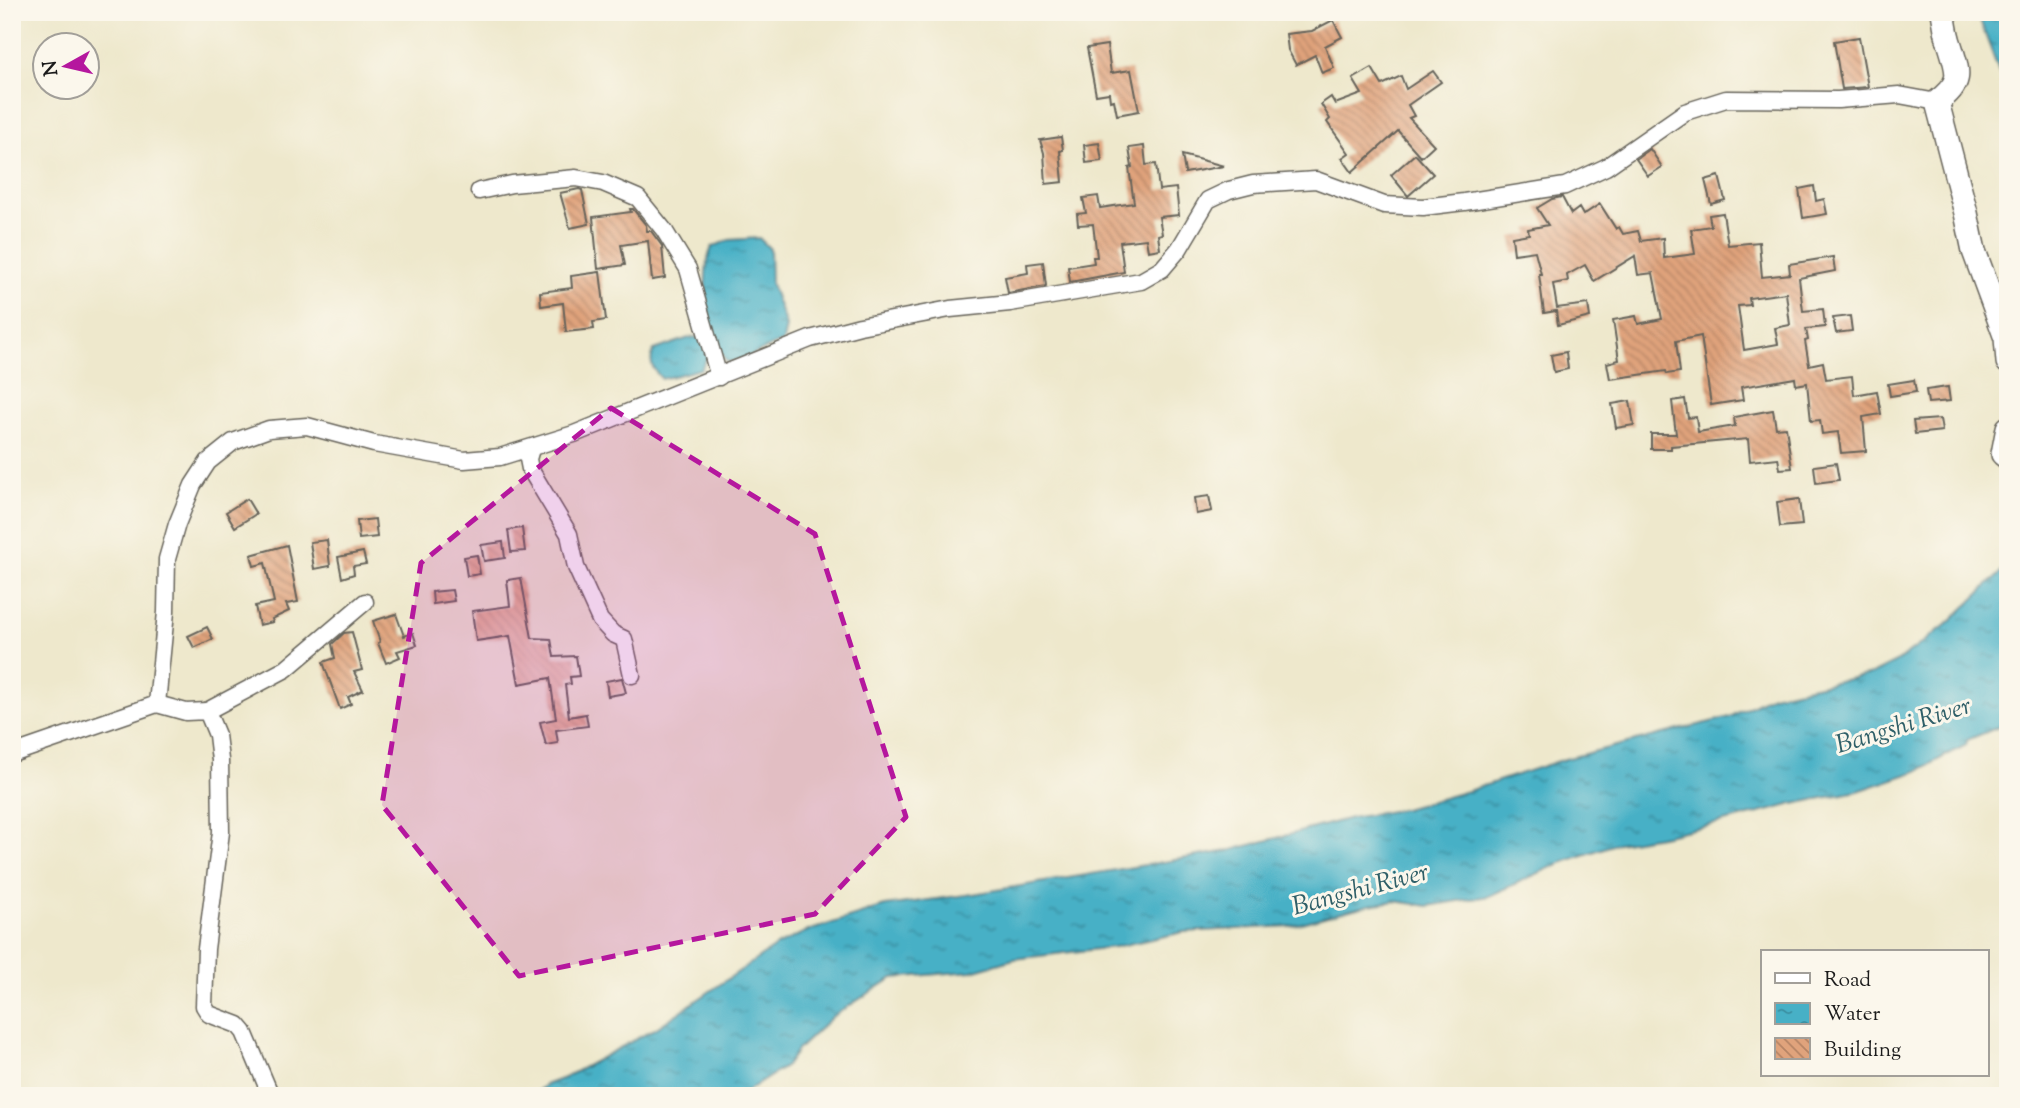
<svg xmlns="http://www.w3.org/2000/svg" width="2020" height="1108" font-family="'Sorts Mill Goudy',serif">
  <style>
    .water { fill: url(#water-ripples); stroke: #326671; stroke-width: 2 }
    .building { fill: url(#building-back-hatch); fill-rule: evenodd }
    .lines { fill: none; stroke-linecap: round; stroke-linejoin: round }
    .street-casing { stroke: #66635a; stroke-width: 19 }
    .secondary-casing { stroke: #66635a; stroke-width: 26 }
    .street { stroke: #fff; stroke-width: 16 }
    .secondary { stroke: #fff; stroke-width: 23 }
    .marked { fill: #b5179e; fill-opacity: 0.2; stroke: #b5179e; stroke-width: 5; stroke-dasharray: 14 9; stroke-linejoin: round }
    .labels { text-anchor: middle; stroke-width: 6; stroke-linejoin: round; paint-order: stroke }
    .water-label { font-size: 26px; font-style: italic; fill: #2f5f68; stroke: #fbf7ec }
  </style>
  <defs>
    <pattern id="water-ripples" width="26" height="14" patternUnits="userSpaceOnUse" patternTransform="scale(1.75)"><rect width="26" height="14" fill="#47b0c6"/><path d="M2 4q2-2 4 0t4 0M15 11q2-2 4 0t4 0" fill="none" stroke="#3a8ea0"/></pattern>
    <pattern id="building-back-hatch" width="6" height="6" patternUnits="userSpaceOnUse" patternTransform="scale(1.75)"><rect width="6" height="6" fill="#e0a37c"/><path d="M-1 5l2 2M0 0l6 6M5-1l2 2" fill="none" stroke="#b58465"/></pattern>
  </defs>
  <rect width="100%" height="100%" fill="#fbf7ec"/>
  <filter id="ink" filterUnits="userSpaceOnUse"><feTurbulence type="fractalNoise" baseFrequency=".0143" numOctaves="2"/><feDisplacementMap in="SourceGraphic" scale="14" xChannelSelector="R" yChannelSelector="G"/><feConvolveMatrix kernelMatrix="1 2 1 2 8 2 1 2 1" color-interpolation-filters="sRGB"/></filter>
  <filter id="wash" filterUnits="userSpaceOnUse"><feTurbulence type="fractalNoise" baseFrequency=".00686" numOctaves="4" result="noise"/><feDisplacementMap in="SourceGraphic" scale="28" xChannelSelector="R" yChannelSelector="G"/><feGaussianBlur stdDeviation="1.57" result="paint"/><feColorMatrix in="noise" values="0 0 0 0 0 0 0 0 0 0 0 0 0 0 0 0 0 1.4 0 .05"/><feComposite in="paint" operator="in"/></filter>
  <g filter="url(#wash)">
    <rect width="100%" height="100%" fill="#eee8cc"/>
    <g class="water">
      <path d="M1977 12H2008V96Z"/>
      <path d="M759 238 770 249 771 284 786 326 783 342C762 348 748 361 727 362 707 334 699 278 712 247L729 240Z"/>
      <path d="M698 337 703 343 708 356 701 369 662 379C653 370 648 362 654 350L689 338Z"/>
      <path d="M2008 566V723L1967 740 1966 745 1917 771 1858 791 1793 804 1741 818 1666 835 1618 843 1558 864 1489 896 1428 906 1395 901 1369 905 1290 926 1184 932 1114 947 1014 959 972 971 893 978 833 1016 798 1049 786 1066 739 1096H532L545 1085 564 1078 655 1029 776 946 805 932 885 906 973 894 1228 851 1351 818 1404 809 1471 790 1565 759 1730 717 1772 695 1872 674 1898 661 1951 621Z"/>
    </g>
    <g id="blocks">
      <g class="building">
        <path d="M1333 20 1342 37 1325 46 1334 68 1322 73 1315 55 1296 65 1288 50 1286 34 1312 31Z"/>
        <path d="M1859 37 1868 87 1842 89 1834 41Z"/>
        <path d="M1107 45 1111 73 1131 70 1139 111 1117 115 1114 100 1110 101 1109 93 1096 95 1087 48Z"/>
        <path d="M1372 68 1382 85 1401 76 1406 89 1433 71 1441 82 1408 105 1414 116 1409 118 1434 145 1421 157 1398 131 1352 172 1342 158 1349 153 1327 122 1330 119 1321 104 1331 97 1335 104 1362 94 1353 79Z"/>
        <path d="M1061 137 1063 150 1060 151 1063 182 1046 184 1044 153 1040 140Z"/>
        <path d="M1099 143 1102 161 1086 163 1084 145Z"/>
        <path d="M1144 146 1146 165 1156 164 1159 190 1176 188 1179 215 1159 217 1162 234 1158 235 1160 249 1148 251 1146 239 1120 242 1124 272 1070 282 1068 267 1094 263 1093 257H1097L1093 224 1078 225 1077 214 1086 213 1083 198 1098 196 1100 208 1134 203 1129 168 1132 167 1129 148Z"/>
        <path d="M1650 149 1662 167 1648 176 1636 159Z"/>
        <path d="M1415 154 1433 174 1408 196 1391 175Z"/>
        <path d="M1182 155 1224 166 1185 173Z"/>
        <path d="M1719 176 1725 200 1711 204 1705 180Z"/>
        <path d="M1814 186 1816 201 1824 199 1827 214 1803 218 1799 189Z"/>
        <path d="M579 189 582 190 589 224 570 228 560 193Z"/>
        <path d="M1562 197 1571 214 1579 208 1583 215 1600 204 1616 229 1619 227 1623 234 1638 231 1641 241 1663 238 1664 258 1695 254 1691 229 1711 226 1709 215 1723 213 1728 245 1759 242 1762 277 1790 274 1789 264 1833 257 1835 271 1799 278 1803 311 1823 309 1825 327 1806 329 1808 340 1805 341 1809 365 1823 362 1826 379 1852 376 1854 395 1877 391 1881 414 1863 417 1866 451 1841 453 1838 432 1822 434 1820 420 1811 421 1807 383 1796 385 1795 378 1741 387 1743 400 1711 405 1701 336 1676 341 1680 372 1667 374 1666 371 1610 379 1607 363 1619 360 1613 320 1636 316 1638 324 1662 319 1653 273 1638 275 1635 256 1594 281 1585 265 1567 275 1568 281 1553 284 1557 308 1588 304 1590 317 1558 325 1556 311 1544 313 1539 274H1541L1535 251 1514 254 1512 237 1529 234 1528 229 1548 225 1537 208 1552 199ZM1786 293 1790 325 1775 328 1778 344 1744 350 1738 306 1750 305 1749 298Z"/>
        <path d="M630 209H633L646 225 647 231H651L662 246 665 278 652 280 648 241 621 245 625 265 598 269 593 217 631 212Z"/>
        <path d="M1043 262 1046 286 1008 293 1005 277 1028 273 1027 264Z"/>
        <path d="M600 272 606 320 593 322 594 329 566 332 563 303 541 306 540 292 572 288 571 276Z"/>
        <path d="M1850 316 1852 331 1836 333 1833 318Z"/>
        <path d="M1566 352 1568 369 1554 372 1551 355Z"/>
        <path d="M1914 380 1916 392 1890 396 1888 384Z"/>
        <path d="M1948 387 1950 401 1928 403 1926 390Z"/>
        <path d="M1685 399 1688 418 1696 417 1698 432 1735 426 1734 417 1773 410 1776 428 1786 427 1792 468 1780 469 1778 458 1750 461 1748 439 1671 446V449H1651V434H1676L1672 401Z"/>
        <path d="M1630 401 1634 425 1616 428 1612 404Z"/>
        <path d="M1940 419 1942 431 1915 434 1913 421Z"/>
        <path d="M1836 463 1839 480 1816 483 1814 466Z"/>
        <path d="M1209 496 1212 511 1196 514 1194 498Z"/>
        <path d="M247 499 256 514 235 527 226 512Z"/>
        <path d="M1799 499 1802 525 1780 527 1777 502Z"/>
        <path d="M375 519 377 537 359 539 357 521Z"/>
        <path d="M522 528 525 551 511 552 508 530Z"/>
        <path d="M327 540 330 566 314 569 310 542Z"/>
        <path d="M503 542 505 558 484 561 481 545Z"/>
        <path d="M287 545 298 602 286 604 289 611 272 619 273 622 259 625 255 606 274 602 265 563 254 566 251 555Z"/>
        <path d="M363 552 366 564 353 566 354 574 342 578 338 557Z"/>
        <path d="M477 555 480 574 467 576 464 557Z"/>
        <path d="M521 578 532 638 551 639 554 657 576 656 579 676 570 677 571 684 565 685 569 717 586 714 588 726 556 730 558 743 546 745 540 722 556 719 550 678 519 684 510 636 476 641 472 611 510 606 507 580Z"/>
        <path d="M452 590 454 601 433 604 432 592Z"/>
        <path d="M396 614 404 636 413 633 417 645 397 651 400 657 386 663 378 643 380 642 373 621Z"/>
        <path d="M207 627 213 639 194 648 188 636Z"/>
        <path d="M352 632 362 670 354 672 363 690 348 697 351 704 340 709 323 662 335 658 332 644 344 633Z"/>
        <path d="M622 678 626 693 608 696 606 681Z"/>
      </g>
    </g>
  </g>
  <g filter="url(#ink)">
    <use href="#blocks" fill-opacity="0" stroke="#66635a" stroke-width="2"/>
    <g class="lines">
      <g class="street-casing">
        <g id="street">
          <path d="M479 191 512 184 576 178 603 183 638 198 664 230 688 269 719 377"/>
          <path d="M531 449 528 459 530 469 569 534 576 567 600 620 613 634 624 639 632 675"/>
          <path d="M157 704 186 712 207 711 217 735 220 760 221 832 206 949 204 1006 209 1014 238 1025 244 1032 271 1096"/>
          <path d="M207 711 286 669 365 602"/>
          <path d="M12 754 157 704 166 612 167 559 177 524 193 485 208 462 233 442 269 429 307 426 374 444 464 460 500 457 574 434 810 339 860 326 950 309 1010 303 1141 281 1162 269 1179 249 1208 200 1229 190 1253 184 1316 180 1384 205 1423 207 1464 202 1565 186 1606 167 1685 112 1726 99 1838 100 1899 95 1937 102"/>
        </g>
      </g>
      <g class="secondary-casing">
        <g id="secondary">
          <path d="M1943 12C1945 23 1946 34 1950 45 1959 74 1963 82 1937 102L1966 213 1974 251 2006 338 2008 362"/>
          <path d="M2008 428 2003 454 2008 458"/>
        </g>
      </g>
      <use href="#street" class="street"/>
      <use href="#secondary" class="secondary"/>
    </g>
  </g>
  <path class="marked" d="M611 408 815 534 906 817 815 914 519 976 382 805 421 563Z"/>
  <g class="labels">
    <g class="water-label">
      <text transform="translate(1903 724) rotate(-17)" y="9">Bangshi River</text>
      <text transform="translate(1360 888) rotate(-15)" y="9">Bangshi River</text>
    </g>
  </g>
  <rect width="2020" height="1108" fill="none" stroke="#fbf7ec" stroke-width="42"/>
  <rect x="1761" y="950" width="228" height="126" fill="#fbf7ec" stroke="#a29f99" stroke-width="2"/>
  <rect x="1775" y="973" width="35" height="10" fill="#ffffff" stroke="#a29f99" stroke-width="2"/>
  <text x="1824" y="986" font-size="21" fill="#1c1c1c">Road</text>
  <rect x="1775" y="1003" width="35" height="21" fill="url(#water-ripples)" stroke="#a29f99" stroke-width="2"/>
  <text x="1824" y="1020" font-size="21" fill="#1c1c1c">Water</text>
  <rect x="1775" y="1038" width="35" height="21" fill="url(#building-back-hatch)" stroke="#a29f99" stroke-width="2"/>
  <text x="1824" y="1056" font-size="21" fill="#1c1c1c">Building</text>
  <g transform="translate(66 66) rotate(262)"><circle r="33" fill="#fbf7ec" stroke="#a29f99" stroke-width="2"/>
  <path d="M0-5L12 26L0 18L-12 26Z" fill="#b5179e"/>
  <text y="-10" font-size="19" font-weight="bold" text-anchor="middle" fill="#1c1c1c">N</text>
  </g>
</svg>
